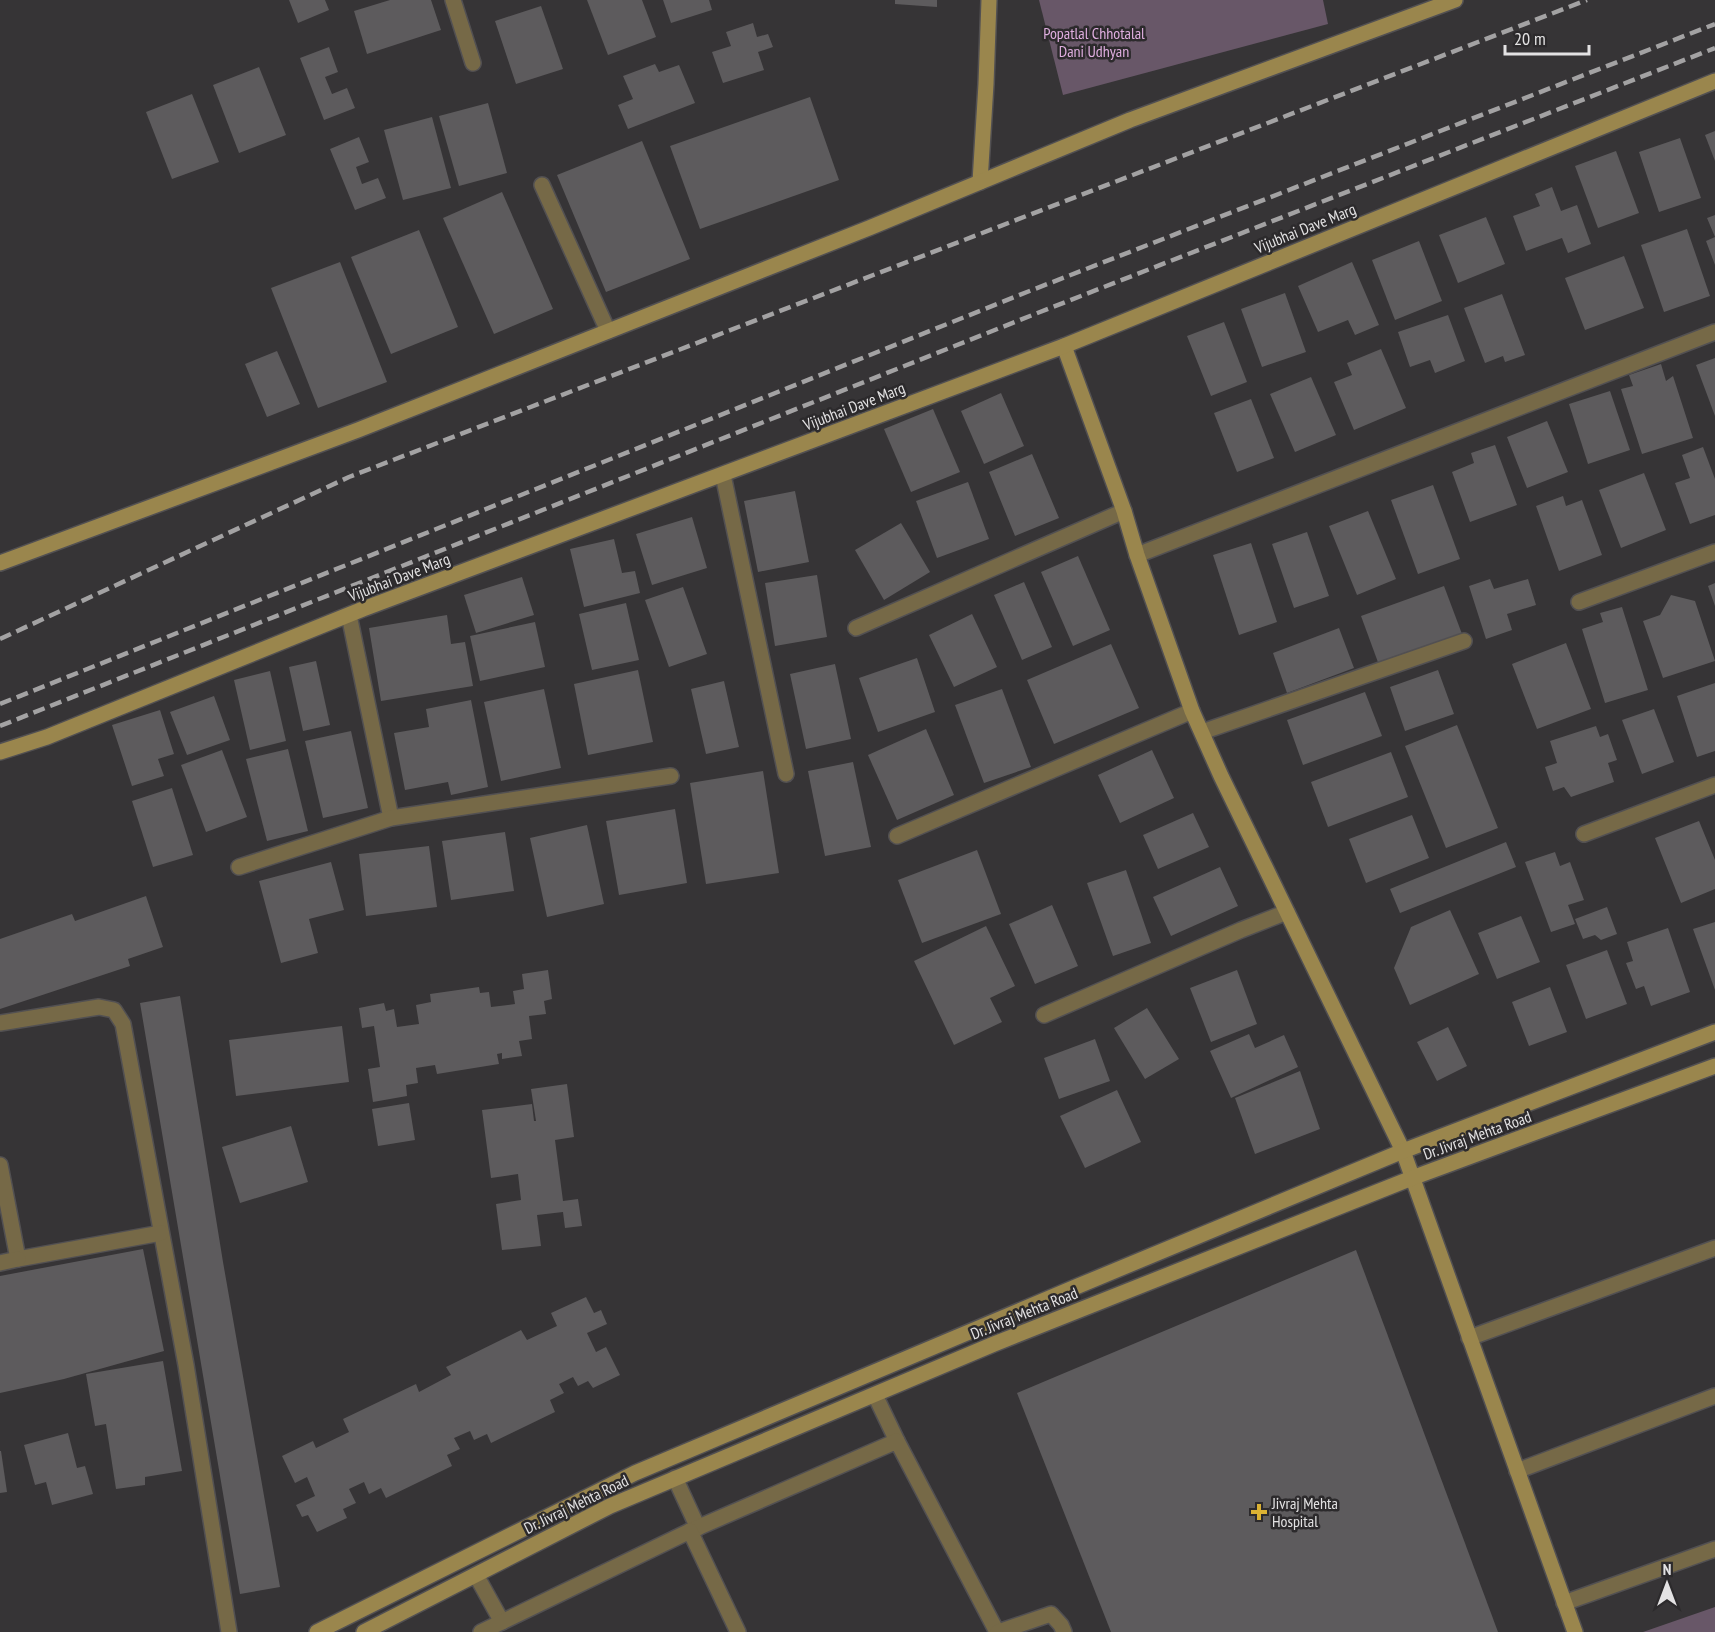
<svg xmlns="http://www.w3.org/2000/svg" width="1715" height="1632" font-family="'PT Sans Narrow',sans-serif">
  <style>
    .green { fill: #685768 }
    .building { fill: #5d5b5d }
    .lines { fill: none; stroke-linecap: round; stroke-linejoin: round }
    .street-casing { stroke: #525052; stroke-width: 18 }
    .secondary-casing { stroke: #525052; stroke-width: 18 }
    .street { stroke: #766947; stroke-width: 15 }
    .secondary { stroke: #9a864d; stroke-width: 15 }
    .rail { stroke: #a3a2a3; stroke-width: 4.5; stroke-dasharray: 12 6; stroke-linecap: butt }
    .poi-dot { fill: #dbb233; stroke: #2c2a2c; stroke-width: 2 }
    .labels { text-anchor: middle; stroke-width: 5; stroke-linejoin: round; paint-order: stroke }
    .park-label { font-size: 16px; fill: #dfaedf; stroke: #2c2a2c }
    .street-label { font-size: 16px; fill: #e3e2e3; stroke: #2c2a2c }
    .poi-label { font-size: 16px; fill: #e3e2e3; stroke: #2c2a2c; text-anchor: start }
  </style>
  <rect width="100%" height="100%" fill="#363436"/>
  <g class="green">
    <path d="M1039 0H1323L1328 24 1063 95Z"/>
    <path d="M1715 1607V1632H1643Z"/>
  </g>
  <g class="building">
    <path d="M289 0H325L329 10 298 23Z"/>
    <path d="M390 0H431L441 30 367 54 354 11Z"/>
    <path d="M587 0H642L656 37 608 55Z"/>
    <path d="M663 0H709L712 10 671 23Z"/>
    <path d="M895 0H937V7L895 4Z"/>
    <path d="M541 6 563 69 516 84 495 21Z"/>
    <path d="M753 23 757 37 768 34 773 47 758 52 764 70 723 83 712 52 731 46 726 32Z"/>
    <path d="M329 47 338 72 325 77 332 94 347 88 355 108 324 120 300 58Z"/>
    <path d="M655 64 659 72 679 65 695 103 628 129 618 105 633 99 623 76Z"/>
    <path d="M259 67 286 135 239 153 213 85Z"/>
    <path d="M192 94 219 162 172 179 146 112Z"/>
    <path d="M810 97 839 180 700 229 670 146Z"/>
    <path d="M488 103 507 173 459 186 439 116Z"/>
    <path d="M432 117 451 188 403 200 384 130Z"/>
    <path d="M1715 131V161L1705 135Z"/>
    <path d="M359 137 369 162 356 167 362 184 378 178 386 198 355 210 330 149Z"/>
    <path d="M1680 138 1701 198 1659 212 1639 152Z"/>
    <path d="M642 141 690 259 606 292 557 175Z"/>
    <path d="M1616 151 1639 213 1598 228 1575 166Z"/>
    <path d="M1552 187 1561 211 1577 205 1591 244 1568 253 1562 238 1526 251 1513 216 1540 206 1535 194Z"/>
    <path d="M502 192 553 309 494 334 443 218Z"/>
    <path d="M1715 215V265L1706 241 1715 237 1707 218Z"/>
    <path d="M1486 217 1505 264 1458 283 1439 235Z"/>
    <path d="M1687 229 1710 296 1664 312 1641 245Z"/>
    <path d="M419 230 458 327 391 354 351 257Z"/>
    <path d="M1419 241 1442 301 1395 320 1372 260Z"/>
    <path d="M1624 256 1644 308 1585 330 1565 278Z"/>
    <path d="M340 262 387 382 318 408 271 288Z"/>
    <path d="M1352 262 1379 325 1355 335 1348 320 1318 332 1298 286Z"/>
    <path d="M1285 293 1306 352 1262 367 1241 309Z"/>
    <path d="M1502 294 1525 355 1505 362 1503 356 1485 363 1464 308Z"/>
    <path d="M1448 315 1465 361 1435 373 1430 360 1410 367 1398 332Z"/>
    <path d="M1224 322 1247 382 1211 396 1187 336Z"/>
    <path d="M1381 349 1406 408 1354 430 1334 382 1352 375 1347 363Z"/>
    <path d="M277 351 300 404 267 417 245 364Z"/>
    <path d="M1715 358V416L1696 365Z"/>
    <path d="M1661 364 1666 381 1673 376 1693 438 1642 454 1621 389 1633 386 1629 375Z"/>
    <path d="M1311 377 1336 435 1295 452 1270 394Z"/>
    <path d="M1610 391 1630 450 1588 464 1569 404Z"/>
    <path d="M1001 393 1024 446 984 464 961 411Z"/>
    <path d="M1251 399 1274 458 1237 472 1214 413Z"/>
    <path d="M933 409 960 472 911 492 884 429Z"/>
    <path d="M1547 421 1568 472 1527 488 1507 437Z"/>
    <path d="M1495 445 1517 505 1470 522 1452 472 1474 463 1471 453Z"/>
    <path d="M1703 447 1715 479V515L1690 524 1675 483 1690 478 1682 455Z"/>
    <path d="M1032 454 1059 518 1015 536 989 472Z"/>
    <path d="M1644 473 1666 530 1621 548 1599 490Z"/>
    <path d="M968 482 989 539 937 558 916 501Z"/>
    <path d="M1433 485 1460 559 1418 574 1391 500Z"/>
    <path d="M795 491 809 562 758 572 744 501Z"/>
    <path d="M1563 496 1566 506 1582 500 1602 555 1559 571 1536 506Z"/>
    <path d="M1368 511 1396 579 1357 595 1329 526Z"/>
    <path d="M692 517 707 568 652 585 636 534Z"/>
    <path d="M901 523 930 572 884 600 855 550Z"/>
    <path d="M1307 532 1329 596 1294 608 1272 544Z"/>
    <path d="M614 539 622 573 635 571 640 593 584 607 570 549Z"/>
    <path d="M1251 543 1277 622 1239 635 1213 555Z"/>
    <path d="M1078 556 1110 630 1073 646 1041 572Z"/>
    <path d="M817 575 827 637 775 646 765 583Z"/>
    <path d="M522 577 534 615 476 633 464 595Z"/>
    <path d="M1490 579 1494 589 1528 579 1536 605 1507 614 1512 630 1486 639 1469 586Z"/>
    <path d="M1024 582 1052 647 1022 660 994 595Z"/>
    <path d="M1715 583V606L1708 586Z"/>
    <path d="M1444 586 1462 634 1379 665 1361 616Z"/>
    <path d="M683 587 707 654 669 667 645 600Z"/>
    <path d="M1671 595 1695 601 1715 661 1663 678 1643 621 1660 615Z"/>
    <path d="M626 603 639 660 592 670 579 614Z"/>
    <path d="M1622 607 1648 690 1605 703 1582 629 1603 622 1600 613Z"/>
    <path d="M972 614 997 667 954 687 929 635Z"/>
    <path d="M447 615 451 644 465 642 473 686 381 701 369 628Z"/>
    <path d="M535 622 545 667 480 681 470 636Z"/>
    <path d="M1339 628 1354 668 1287 693 1273 653Z"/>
    <path d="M1566 643 1591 709 1537 729 1512 664Z"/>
    <path d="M1111 644 1139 708 1054 744 1027 680Z"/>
    <path d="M917 658 935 712 878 732 859 678Z"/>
    <path d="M316 661 330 725 303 731 289 667Z"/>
    <path d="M835 664 851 739 806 749 790 674Z"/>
    <path d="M638 670 653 742 588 755 574 684Z"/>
    <path d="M1438 670 1454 714 1405 731 1390 687Z"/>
    <path d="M270 671 286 741 250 750 234 680Z"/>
    <path d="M724 681 739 747 706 754 691 689Z"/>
    <path d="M1715 683V751L1697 757 1677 696Z"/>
    <path d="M544 689 561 768 501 781 484 702Z"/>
    <path d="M1002 689 1031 767 984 783 955 705Z"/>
    <path d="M1365 692 1382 736 1303 765 1287 720Z"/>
    <path d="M214 696 230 740 187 755 170 712Z"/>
    <path d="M471 700 488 787 451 795 448 782 405 790 394 733 429 727 426 709Z"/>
    <path d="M1654 709 1674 762 1642 774 1622 720Z"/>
    <path d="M160 710 174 754 158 759 164 776 132 786 112 725Z"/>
    <path d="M1457 725 1498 828 1446 848 1405 746Z"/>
    <path d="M1596 726 1600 737 1608 734 1617 760 1608 763 1614 782 1571 797 1564 787 1553 791 1545 767 1557 763 1550 741Z"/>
    <path d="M926 729 954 795 897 820 868 755Z"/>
    <path d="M351 731 368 808 323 818 305 741Z"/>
    <path d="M288 749 308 831 267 841 246 759Z"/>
    <path d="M222 750 247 817 206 832 181 765Z"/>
    <path d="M1152 750 1174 798 1120 823 1098 775Z"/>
    <path d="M1391 752 1408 797 1328 827 1311 782Z"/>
    <path d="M853 762 871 847 825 856 808 771Z"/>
    <path d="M763 771 779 873 706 884 690 783Z"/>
    <path d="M172 788 193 855 153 867 132 801Z"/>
    <path d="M675 809 687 883 619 895 606 821Z"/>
    <path d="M1193 813 1209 847 1158 869 1143 835Z"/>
    <path d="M1412 815 1429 858 1366 883 1349 839Z"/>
    <path d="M1699 821 1715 860V889L1681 903 1655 838Z"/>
    <path d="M587 825 604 904 547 917 530 838Z"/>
    <path d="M505 832 514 891 451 900 442 841Z"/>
    <path d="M1506 842 1516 867 1400 913 1390 889Z"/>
    <path d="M429 846 437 907 366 916 359 854Z"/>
    <path d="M977 850 1001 914 922 943 898 880Z"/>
    <path d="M1555 852 1560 866 1570 862 1584 900 1568 905 1575 924 1551 932 1525 862Z"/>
    <path d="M331 862 344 910 309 919 318 953 281 963 259 881Z"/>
    <path d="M1220 867 1238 906 1171 936 1153 897Z"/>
    <path d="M1126 870 1151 943 1113 956 1087 883Z"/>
    <path d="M146 896 163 947 128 959 130 966 0 1009V939L72 914 75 921Z"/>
    <path d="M1052 905 1078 966 1035 984 1009 924Z"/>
    <path d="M1607 907 1617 934 1601 940 1595 935 1583 939 1575 919Z"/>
    <path d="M1450 910 1479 974 1410 1005 1394 968 1411 927Z"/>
    <path d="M1521 916 1540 962 1497 979 1478 933Z"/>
    <path d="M1715 922V990L1693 929Z"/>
    <path d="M986 926 1015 986 990 998 1002 1022 954 1045 914 961Z"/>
    <path d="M1668 928 1690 992 1651 1006 1644 986 1636 989 1626 963 1633 961 1627 942Z"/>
    <path d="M1607 950 1627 1004 1586 1019 1566 965Z"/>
    <path d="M548 970 552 999 544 1001 546 1014 529 1016 532 1039 519 1041 522 1056 502 1059V1053L497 1054 499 1064 437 1074 435 1065 416 1068 418 1083 406 1085 407 1096 373 1102 368 1069 380 1067 374 1026 362 1028 359 1008 384 1003 386 1011 394 1009 397 1027 419 1024 416 1005 431 1002 430 994 479 987 480 993 489 992 491 1007 515 1004 513 991 524 989 522 974Z"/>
    <path d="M1237 970 1257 1024 1211 1042 1190 988Z"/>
    <path d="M1550 987 1567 1032 1529 1046 1512 1002Z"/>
    <path d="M180 996 223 1262 280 1587 240 1594 140 1003Z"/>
    <path d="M1147 1008 1179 1059 1145 1079 1114 1028Z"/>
    <path d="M342 1026 349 1082 236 1096 229 1040Z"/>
    <path d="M1448 1027 1467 1066 1437 1081 1417 1042Z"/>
    <path d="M1249 1034 1255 1048 1284 1035 1298 1067 1231 1098 1210 1051Z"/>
    <path d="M1095 1039 1110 1081 1059 1099 1044 1058Z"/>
    <path d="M1300 1071 1320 1129 1255 1154 1235 1098Z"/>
    <path d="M567 1084 574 1137 555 1140 563 1201 578 1199 582 1226 565 1228 563 1212 537 1215 541 1246 502 1250 496 1204 521 1200 518 1174 491 1178 482 1110 532 1104 534 1121H536L531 1089Z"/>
    <path d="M1117 1090 1141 1142 1085 1168 1060 1116Z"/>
    <path d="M409 1103 415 1140 378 1146 372 1109Z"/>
    <path d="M291 1126 308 1182 240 1203 222 1147Z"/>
    <path d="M143 1249 164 1351 64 1379 0 1393V1276Z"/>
    <path d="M1356 1250 1498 1632H1111L1017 1393Z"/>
    <path d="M586 1297 594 1313 601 1310 607 1324 587 1333 596 1352 606 1347 620 1375 593 1388 588 1381 578 1386 573 1377 559 1384 564 1393 550 1400 555 1412 491 1443 487 1434 474 1440 470 1431 454 1438 460 1449 447 1455 452 1466 386 1498 381 1488 369 1494 364 1482 349 1489 356 1503 343 1509 347 1518 317 1532 308 1515 302 1517 296 1505 315 1496 307 1477 295 1483 282 1456 313 1441 316 1448 349 1432 343 1419 416 1384 419 1392 451 1375 446 1367 521 1330 527 1340 557 1326 551 1313Z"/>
    <path d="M163 1361 182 1471 145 1477V1485L116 1489 106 1424 95 1426 86 1374Z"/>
    <path d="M68 1433 77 1468 85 1466 93 1494 52 1505 46 1482 35 1485 24 1445Z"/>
    <path d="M0 1451H1L7 1492 0 1493Z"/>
  </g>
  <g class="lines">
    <g class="street-casing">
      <g id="street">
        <path d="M453 0 473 63"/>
        <path d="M542 185 608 331"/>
        <path d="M723 475 786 774"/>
        <path d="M1137 555 1715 332"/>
        <path d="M1579 602 1715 552"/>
        <path d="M349 615 391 818"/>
        <path d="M856 628 1124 511"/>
        <path d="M1202 732 1464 641"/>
        <path d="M1584 834 1715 785"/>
        <path d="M897 836 1192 711"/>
        <path d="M239 867 391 818 671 776"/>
        <path d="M1044 1015 1241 930 1287 912"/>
        <path d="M0 1023 99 1007 114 1010 123 1024 186 1365 229 1632"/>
        <path d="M0 1165 18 1259 161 1233"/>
        <path d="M0 1263 18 1259"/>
        <path d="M1469 1338 1715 1248"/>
        <path d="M875 1395 897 1441"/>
        <path d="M1517 1471 1715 1396"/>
        <path d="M675 1478 698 1528"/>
        <path d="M690 1531 897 1441 997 1632"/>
        <path d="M476 1575 502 1622"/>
        <path d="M1564 1603 1715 1549"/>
        <path d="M481 1632 690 1531 738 1632"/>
        <path d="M998 1632 1051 1614 1061 1625 1064 1632"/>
      </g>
    </g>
    <g class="secondary-casing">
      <g id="secondary">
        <path d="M980 182 986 84 989 0"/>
        <path d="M1064 346 1124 511 1137 555 1192 711 1221 776 1403 1151 1575 1632"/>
        <path d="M0 563 358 430 869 228 1130 120 1455 0"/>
        <path d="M0 752 47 737 363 609 1064 346 1715 81"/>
        <path d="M317 1632 635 1473 1078 1286 1403 1151 1715 1032"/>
        <path d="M364 1632 610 1506 994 1344 1412 1178 1715 1066"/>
      </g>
    </g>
    <use href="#street" class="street"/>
    <use href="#secondary" class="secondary"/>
    <g class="rail">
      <path d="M0 639 349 477 1587 0"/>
      <path d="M0 704 1027 292 1715 24"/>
      <path d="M0 726 1040 312 1715 48"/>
    </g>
  </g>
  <path class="poi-dot" d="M1256 1503h6v6h6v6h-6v6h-6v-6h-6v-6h6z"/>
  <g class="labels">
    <g class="park-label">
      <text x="1094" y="39">Popatlal Chhotalal<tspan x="1094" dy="18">Dani Udhyan</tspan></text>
    </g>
    <g class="street-label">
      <text transform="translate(1305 228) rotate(-22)" y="6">Vijubhai Dave Marg</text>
      <text transform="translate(854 406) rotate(-21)" y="6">Vijubhai Dave Marg</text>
      <text transform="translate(399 577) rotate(-21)" y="6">Vijubhai Dave Marg</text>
      <text transform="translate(1477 1135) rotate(-20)" y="6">Dr. Jivraj Mehta Road</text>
      <text transform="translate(1024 1313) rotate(-22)" y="6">Dr. Jivraj Mehta Road</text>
      <text transform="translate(576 1504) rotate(-26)" y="6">Dr. Jivraj Mehta Road</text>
    </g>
    <g class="poi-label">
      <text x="1272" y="1509">Jivraj Mehta<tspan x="1272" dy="18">Hospital</tspan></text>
    </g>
  </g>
  <g transform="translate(1667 1584)" stroke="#2c2a2c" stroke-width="4.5" paint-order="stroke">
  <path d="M0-4.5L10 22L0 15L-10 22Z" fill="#e3e2e3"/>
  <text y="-9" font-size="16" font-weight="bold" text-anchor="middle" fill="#e3e2e3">N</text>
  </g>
  <path d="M1505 45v9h84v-9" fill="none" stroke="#e3e2e3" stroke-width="3"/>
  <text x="1514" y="45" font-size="18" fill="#e3e2e3" stroke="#2c2a2c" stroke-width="4.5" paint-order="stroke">20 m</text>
</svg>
